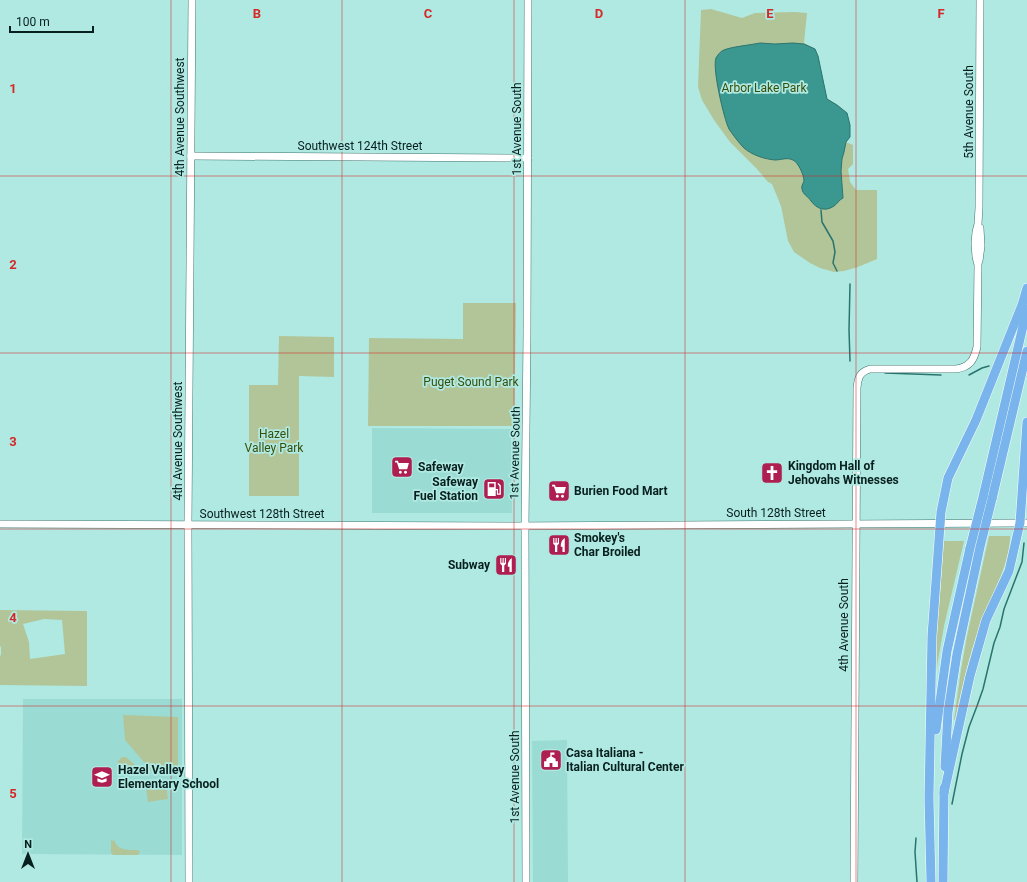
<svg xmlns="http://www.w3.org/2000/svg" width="1027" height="882" font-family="Roboto,sans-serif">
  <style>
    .built { fill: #9adcd4 }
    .green { fill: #b2c599; fill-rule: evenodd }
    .water { fill: #3a9890; stroke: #2b746e }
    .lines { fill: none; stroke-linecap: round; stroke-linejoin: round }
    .stream { stroke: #2b746e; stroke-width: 1.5 }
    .secondary-casing { stroke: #3e7570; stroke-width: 8 }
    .highway-casing { stroke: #fff; stroke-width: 10 }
    .secondary { stroke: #fff; stroke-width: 7 }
    .highway { stroke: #79b5ec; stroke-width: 9 }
    .highway-bridge-casing { stroke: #fff; stroke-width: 10; stroke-linecap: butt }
    .highway-bridge { stroke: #79b5ec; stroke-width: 9 }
    .grid { fill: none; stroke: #d62828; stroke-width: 1; stroke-opacity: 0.55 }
    .labels { text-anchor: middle; stroke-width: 3.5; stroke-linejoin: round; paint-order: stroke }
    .park-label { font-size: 12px; fill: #374e08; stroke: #afe9e2 }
    .street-label { font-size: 12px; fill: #071f1d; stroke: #afe9e2 }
    .poi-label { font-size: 12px; font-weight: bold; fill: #071f1d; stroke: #afe9e2; text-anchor: start }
    .grid-label { font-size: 13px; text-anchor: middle; font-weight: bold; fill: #d62828; stroke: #afe9e2; stroke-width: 3.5; stroke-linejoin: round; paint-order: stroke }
  </style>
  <rect width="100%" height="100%" fill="#afe9e2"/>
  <g class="built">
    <path d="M372 428 511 429 512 513H372Z"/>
    <path d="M23 699H182V855L22 854Z"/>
    <path d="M567 740 568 882H533L532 741Z"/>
  </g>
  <g class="green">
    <path d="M711 9 742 18 755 13 795 12 807 13 804 43 815 49 818 56 827 99 837 105 847 113 850 125V137L846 142 853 145V164L848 169 850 182 856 190H877V259L858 267 844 271 834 272 820 268 810 263 794 252 788 241 781 206 772 184 768 182 756 168 730 142 714 120 702 100 698 87 701 10Z"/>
    <path d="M463 303H516L514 426H368L369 338 463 339Z"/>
    <path d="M279 336 334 337V377L299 376V496H249V385H278Z"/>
    <path d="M989 536H1010C1010 556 1001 576 993 594 987 608 982 622 976 637 967 664 961 692 955 720H954L961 670 967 636Z"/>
    <path d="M944 541H964L944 626 936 672 934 673Z"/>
    <path d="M0 610 87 611V686L0 685V656L1 655V647L0 646ZM44 619 62 620 65 654 30 659 29 642 23 624Z"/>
    <path d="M123 715 178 717V773L155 775 125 740Z"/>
    <path d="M122 757H126L135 765V770L133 772H125L118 766V761Z"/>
    <path d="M166 784 168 799 148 802 146 788Z"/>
    <path d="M111 840 112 841 114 840C118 851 128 850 138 850L140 852 139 854 137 855H113L111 853Z"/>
  </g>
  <path class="water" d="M760 43 775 44 793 43 804 44 815 49 818 56 827 99 837 105 847 113 850 125V137L846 142 844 152 842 159 841 171 843 198C839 200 837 204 834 206 825 212 817 209 811 201 808 196 803 195 802 189 801 186 803 184 804 181 804 175 798 162 793 160 787 157 781 160 775 160 764 159 752 155 744 148 739 143 733 135 729 129 724 119 712 68 716 58 717 56 720 52 722 51 728 47 751 45 760 43Z"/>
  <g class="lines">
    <g class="stream">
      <path d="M821 210 822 222 833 241 835 252 833 263 837 271"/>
      <path d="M850 361 849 330 850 284"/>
      <path d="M885 373 941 375"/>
      <path d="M969 375 982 368 989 366"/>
      <path d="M952 804 962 754 969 727 977 706 983 689 994 643 1000 627 1004 609 1022 562 1024 543"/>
      <path d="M916 838 915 852 917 882"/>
    </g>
    <g class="secondary-casing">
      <g id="secondary">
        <path d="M191 156 528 158"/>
        <path d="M979 261 981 246 980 228"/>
        <path d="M0 524 510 526 1027 523"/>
        <path d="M189 882 188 524 192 0"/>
        <path d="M526 882 525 526 527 335 528 0"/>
        <path d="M854 882 857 388C858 377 860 372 870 369H956C970 367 974 360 977 347L978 265 976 257 975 243 976 232 978 224 979 208 980 0"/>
      </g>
    </g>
    <g class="highway-casing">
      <g id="highway">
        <path d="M983 497 1027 309"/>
        <path d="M992 499 1027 351"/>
        <path d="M936 730 947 651 970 548"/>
        <path d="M945 767 948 712 957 654 980 547"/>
        <path d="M944 793 970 676 986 620 1009 571 1020 523 1027 422"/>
        <path d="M931 882 929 798 932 636 941 512 948 478 976 420 1022 305 1027 288"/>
        <path d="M943 882 944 788"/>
      </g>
    </g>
    <use href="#secondary" class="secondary"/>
    <use href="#highway" class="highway"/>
    <g class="highway-bridge-casing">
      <g id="highway-bridge">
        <path d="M980 547 992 499"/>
        <path d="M970 548 983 497"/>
      </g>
    </g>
    <use href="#highway-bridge" class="highway-bridge"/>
  </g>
  <path class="grid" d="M171 0V882M342 0V882M514 0V882M685 0V882M856 0V882M0 176H1027M0 353H1027M0 529H1027M0 706H1027"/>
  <defs>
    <g id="supermarket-square" transform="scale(1.15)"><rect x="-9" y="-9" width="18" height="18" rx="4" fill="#ae1e50" stroke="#afe9e2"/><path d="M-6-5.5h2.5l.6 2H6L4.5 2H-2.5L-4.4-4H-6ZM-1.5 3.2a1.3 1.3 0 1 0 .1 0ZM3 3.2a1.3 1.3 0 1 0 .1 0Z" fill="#fff"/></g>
    <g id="church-square" transform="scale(1.15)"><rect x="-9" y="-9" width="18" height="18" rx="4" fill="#ae1e50" stroke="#afe9e2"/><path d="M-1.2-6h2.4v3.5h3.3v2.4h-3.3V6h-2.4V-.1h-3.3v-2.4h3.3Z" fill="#fff"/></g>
    <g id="fuel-square" transform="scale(1.15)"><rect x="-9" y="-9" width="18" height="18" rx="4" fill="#ae1e50" stroke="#afe9e2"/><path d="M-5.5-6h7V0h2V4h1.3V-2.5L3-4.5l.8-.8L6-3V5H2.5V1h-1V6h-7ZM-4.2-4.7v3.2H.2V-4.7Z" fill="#fff"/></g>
    <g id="restaurant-square" transform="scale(1.15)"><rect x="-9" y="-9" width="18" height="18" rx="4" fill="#ae1e50" stroke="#afe9e2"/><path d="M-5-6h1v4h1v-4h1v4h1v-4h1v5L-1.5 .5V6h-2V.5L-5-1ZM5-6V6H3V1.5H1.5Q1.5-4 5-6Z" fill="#fff"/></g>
    <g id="civic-square" transform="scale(1.15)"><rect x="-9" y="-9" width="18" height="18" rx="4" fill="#ae1e50" stroke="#afe9e2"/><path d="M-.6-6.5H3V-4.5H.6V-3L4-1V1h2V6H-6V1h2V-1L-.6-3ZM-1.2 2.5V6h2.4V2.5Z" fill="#fff"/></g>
    <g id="school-square" transform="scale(1.15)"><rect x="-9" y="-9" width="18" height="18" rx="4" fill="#ae1e50" stroke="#afe9e2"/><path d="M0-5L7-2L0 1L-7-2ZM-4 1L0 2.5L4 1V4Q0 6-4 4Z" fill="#fff"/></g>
  </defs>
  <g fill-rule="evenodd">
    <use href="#supermarket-square" x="402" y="467"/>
    <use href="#church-square" x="772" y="473"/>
    <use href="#fuel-square" x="494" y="489"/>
    <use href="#supermarket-square" x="559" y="491"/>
    <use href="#restaurant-square" x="559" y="545"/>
    <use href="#restaurant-square" x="506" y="565"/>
    <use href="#civic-square" x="551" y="760"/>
    <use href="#school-square" x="102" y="777"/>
  </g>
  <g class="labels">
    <g class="park-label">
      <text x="764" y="92">Arbor Lake Park</text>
      <text x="471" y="386">Puget Sound Park</text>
      <text x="274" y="438">Hazel<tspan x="274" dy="14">Valley Park</tspan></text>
    </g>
    <g class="street-label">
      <text transform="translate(969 112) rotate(-90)" y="4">5th Avenue South</text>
      <text transform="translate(180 117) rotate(-90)" y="4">4th Avenue Southwest</text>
      <text transform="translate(517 129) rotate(-90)" y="4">1st Avenue South</text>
      <text x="360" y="150">Southwest 124th Street</text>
      <text transform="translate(178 441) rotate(-90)" y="4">4th Avenue Southwest</text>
      <text transform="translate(515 453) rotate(-89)" y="4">1st Avenue South</text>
      <text x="776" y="517">South 128th Street</text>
      <text x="262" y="518">Southwest 128th Street</text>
      <text transform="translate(844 625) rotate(-90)" y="4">4th Avenue South</text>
      <text transform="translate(515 777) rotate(-90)" y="4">1st Avenue South</text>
    </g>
    <g class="poi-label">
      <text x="788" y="470">Kingdom Hall of<tspan x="788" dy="14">Jehovahs Witnesses</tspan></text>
      <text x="418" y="471">Safeway</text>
      <text x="478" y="486" text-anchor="end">Safeway<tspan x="478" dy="14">Fuel Station</tspan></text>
      <text x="574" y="495">Burien Food Mart</text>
      <text x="574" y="542">Smokey's<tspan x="574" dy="14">Char Broiled</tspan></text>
      <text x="490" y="569" text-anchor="end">Subway</text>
      <text x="566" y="757">Casa Italiana -<tspan x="566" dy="14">Italian Cultural Center</tspan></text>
      <text x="118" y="774">Hazel Valley<tspan x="118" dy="14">Elementary School</tspan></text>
    </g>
  </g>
  <g class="grid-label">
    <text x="257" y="18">B</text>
    <text x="428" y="18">C</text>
    <text x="599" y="18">D</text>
    <text x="770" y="18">E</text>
    <text x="941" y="18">F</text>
    <text x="13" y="93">1</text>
    <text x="13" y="269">2</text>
    <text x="13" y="446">3</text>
    <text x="13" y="622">4</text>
    <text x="13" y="798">5</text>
  </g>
  <g transform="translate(28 854)" stroke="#afe9e2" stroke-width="3" paint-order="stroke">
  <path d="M0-3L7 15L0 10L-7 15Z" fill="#071f1d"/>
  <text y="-6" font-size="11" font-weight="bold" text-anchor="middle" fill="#071f1d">N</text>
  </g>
  <path d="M10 26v6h83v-6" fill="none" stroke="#071f1d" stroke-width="2"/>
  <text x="16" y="26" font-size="12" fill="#071f1d" stroke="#afe9e2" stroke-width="3" paint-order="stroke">100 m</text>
</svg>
